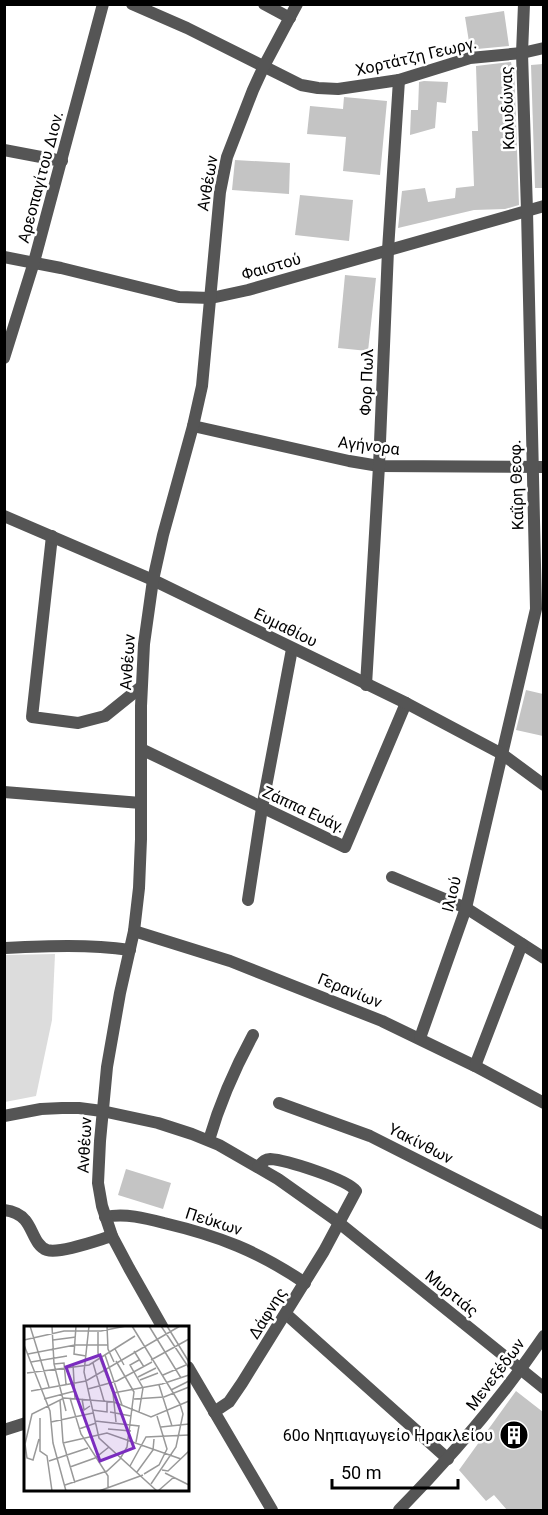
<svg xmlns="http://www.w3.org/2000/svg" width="548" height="1515" font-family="Roboto,sans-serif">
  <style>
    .green { fill: #dcdcdc }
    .building { fill: #c4c4c4 }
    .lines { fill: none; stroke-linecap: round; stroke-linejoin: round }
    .minor { stroke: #555; stroke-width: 12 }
    .tertiary { stroke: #555; stroke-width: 12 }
    .labels { text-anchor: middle; stroke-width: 5; stroke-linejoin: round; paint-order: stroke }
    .street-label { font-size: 16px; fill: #000; stroke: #fff }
    .poi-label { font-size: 16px; fill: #000; stroke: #fff; text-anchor: end }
    .inset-road { fill: none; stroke: #999; stroke-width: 1.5 }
    .view { fill: #7b2cbf; fill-opacity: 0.15; stroke: #7b2cbf; stroke-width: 3 }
    .inset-edge { fill: none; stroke: #000; stroke-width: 3 }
  </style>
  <rect width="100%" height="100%" fill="#fff"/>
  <path class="green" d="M55 954 52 1020 36 1096 5 1102V955Z"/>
  <g class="building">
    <path d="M504 11 509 46 477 49V47L470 48 465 17Z"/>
    <path d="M511 62 512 67 514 66 519 205 505 209 474 210 398 228 402 191 425 188 428 202 455 198 456 188 474 186 472 131H478L476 66Z"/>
    <path d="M543 64V188H535L531 65Z"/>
    <path d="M424 81 448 82 446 103 437 102 435 128 410 135 411 110H418L419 82Z"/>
    <path d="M344 97 387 101 380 175 343 171 346 137 307 134 310 106 343 109Z"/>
    <path d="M235 160 290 163 289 194 232 190Z"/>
    <path d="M300 195 353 200 349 241 295 235Z"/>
    <path d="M345 275 376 278 368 351 338 348Z"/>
    <path d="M526 690 543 694V736L516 730Z"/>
    <path d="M126 1169 171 1183 163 1209 118 1195Z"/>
    <path d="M516 1391 543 1412V1510H507L494 1495 486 1501 459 1470Z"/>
  </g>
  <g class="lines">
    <g class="minor">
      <path d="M132 4 187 28 301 85 318 88 338 89 399 80 470 58 522 53 544 48"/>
      <path d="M264 4 290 18"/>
      <path d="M4 150 62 161"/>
      <path d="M4 257 61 268 179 297 211 298 248 290 544 206"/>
      <path d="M4 358 34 262 103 4"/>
      <path d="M193 426 349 461 379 466 544 467"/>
      <path d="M52 536 32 717 78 723 105 716 141 687"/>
      <path d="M366 685 379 466 388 250 399 80"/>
      <path d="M141 749 345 847 406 703"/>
      <path d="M4 792 141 803"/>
      <path d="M392 877 466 908 544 958"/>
      <path d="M248 900 262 808 292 649"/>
      <path d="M134 931 230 961 382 1021 475 1066 544 1103"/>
      <path d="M4 948C47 946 88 944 130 950"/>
      <path d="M420 1038 466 908 536 609 527 211 522 53 524 4"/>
      <path d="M475 1066 522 944"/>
      <path d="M279 1103 370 1136 544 1224"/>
      <path d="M4 1116 41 1109 62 1108H79L102 1111 158 1123 192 1134 219 1145 278 1179 333 1218 544 1388"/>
      <path d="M209 1140C220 1102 234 1070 253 1035"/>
      <path d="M4 1210C12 1211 20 1214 25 1220 33 1229 35 1246 47 1250 60 1254 98 1240 112 1236"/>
      <path d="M105 1217C125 1213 145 1218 164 1223 219 1236 258 1251 305 1283"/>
      <path d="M286 1314 448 1459"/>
      <path d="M214 1412 229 1402 242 1383 324 1251 356 1191C347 1179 286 1160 270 1159 264 1159 262 1163 258 1167"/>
      <path d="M4 1430 26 1423"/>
      <path d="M399 1510C452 1456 501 1399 544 1336"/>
    </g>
    <g class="tertiary">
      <path d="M4 516 153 580 406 703 502 754 544 785"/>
      <path d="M163 1328 129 1268 112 1236 102 1206 98 1183 100 1141 107 1067 120 993 134 931 139 888 141 839V706L144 644 153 580 163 535 193 426 202 386 220 192 227 157 253 90 264 66 297 4"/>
      <path d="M188 1367 272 1510"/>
    </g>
  </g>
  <defs>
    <g id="building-disc" transform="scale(1.5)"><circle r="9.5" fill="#000" stroke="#fff"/><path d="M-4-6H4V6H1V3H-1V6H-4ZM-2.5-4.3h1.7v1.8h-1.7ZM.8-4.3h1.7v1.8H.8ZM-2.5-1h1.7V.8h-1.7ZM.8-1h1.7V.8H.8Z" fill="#fff"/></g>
  </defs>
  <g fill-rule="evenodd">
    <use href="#building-disc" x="514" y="1435"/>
  </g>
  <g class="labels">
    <g class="street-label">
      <text transform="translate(416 56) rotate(-13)" y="6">Χορτάτζη Γεωργ.</text>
      <text transform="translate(507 108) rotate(-92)" y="6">Καλυδώνας</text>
      <text transform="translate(40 177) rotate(-75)" y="6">Αρεοπαγίτου Διον.</text>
      <text transform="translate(207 183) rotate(-80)" y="6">Ανθέων</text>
      <text transform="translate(271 266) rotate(-16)" y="6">Φαιστού</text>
      <text transform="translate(366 382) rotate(-88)" y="6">Φορ Πωλ</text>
      <text transform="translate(369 445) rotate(7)" y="6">Αγήνορα</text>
      <text transform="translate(516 485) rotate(-92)" y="6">Καΐρη Θεοφ.</text>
      <text transform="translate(286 627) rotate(26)" y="6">Ευμαθίου</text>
      <text transform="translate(127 662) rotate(-86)" y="6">Ανθέων</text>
      <text transform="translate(304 809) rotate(25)" y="6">Ζάππα Ευάγ.</text>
      <text transform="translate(451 894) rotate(-76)" y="6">Ιλιού</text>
      <text transform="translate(350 990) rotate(22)" y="6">Γερανίων</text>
      <text transform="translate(421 1143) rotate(27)" y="6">Υακίνθων</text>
      <text transform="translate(84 1145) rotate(-87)" y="6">Ανθέων</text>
      <text transform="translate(214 1221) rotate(18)" y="6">Πεύκων</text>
      <text transform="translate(452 1293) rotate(39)" y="6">Μυρτιάς</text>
      <text transform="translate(267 1313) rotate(-58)" y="6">Δάφνης</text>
      <text transform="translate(495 1374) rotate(-53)" y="6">Μενεξέδων</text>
    </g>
    <g class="poi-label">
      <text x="493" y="1441">60ο Νηπιαγωγείο Ηρακλείου</text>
    </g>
  </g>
  <g transform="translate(24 1326)">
    <rect width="165" height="165" fill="#fff"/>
    <path class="inset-road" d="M6 0 25 61M28 0 30 38 42 85M52 0 50 28 62 30M65 0 60 46 75 112 133 165M83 0 84 23 90 36M108 0 156 78M125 0 157 52M137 0 165 42M143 0 165 36M74 6V27L89 67 92 96M0 14 40 5H77L102 0M29 14 52 11M0 19 26 85 29 117 42 165M91 23 100 39M110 25 120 41M4 28 51 19H84M81 29 98 79M127 34 165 13M7 36 43 30M69 37 80 75M30 38 40 37 42 58M49 38 51 73M3 47 65 39 111 10M139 49 162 39M114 51 132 42M116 54 134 47M135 59 148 100M64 63 93 55 128 36M147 64 165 55M7 65 62 55 156 0M89 67 138 58 165 49M46 72 57 108 84 150V161M20 73 51 65M58 73 60 84 66 80M110 73 140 71 165 61M36 74 39 116 51 157M68 84 83 86V75M86 86 107 90M115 86 119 62 106 39 115 34M16 92V125L23 130 28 165M71 95 115 100 112 116M27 96 69 87M137 101 165 98M55 103 72 97M84 103 107 105M15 113 9 134 3 132 1 118 8 88 40 72 90 76 127 91 165 75M39 117 83 107 157 133M25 135 64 122M106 140 122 111 165 109M46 141 71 132 85 121M138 144 144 145 165 125M113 146 129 124 130 113M141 147 165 159M120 148 135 139 143 123 133 90M127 158 152 121 159 88 156 78M41 159 83 145 96 133 103 121 110 66 92 35M75 165 119 149M134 165 150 151"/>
    <path class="view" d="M76 29 110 122 76 135 42 41Z"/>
    <rect width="165" height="165" class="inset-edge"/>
  </g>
  <rect width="548" height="1515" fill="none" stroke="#000000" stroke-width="12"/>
  <path d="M332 1479v9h126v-9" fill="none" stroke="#000000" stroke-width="3"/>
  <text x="341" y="1479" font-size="18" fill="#000000" stroke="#ffffff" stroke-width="4.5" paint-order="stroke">50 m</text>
</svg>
